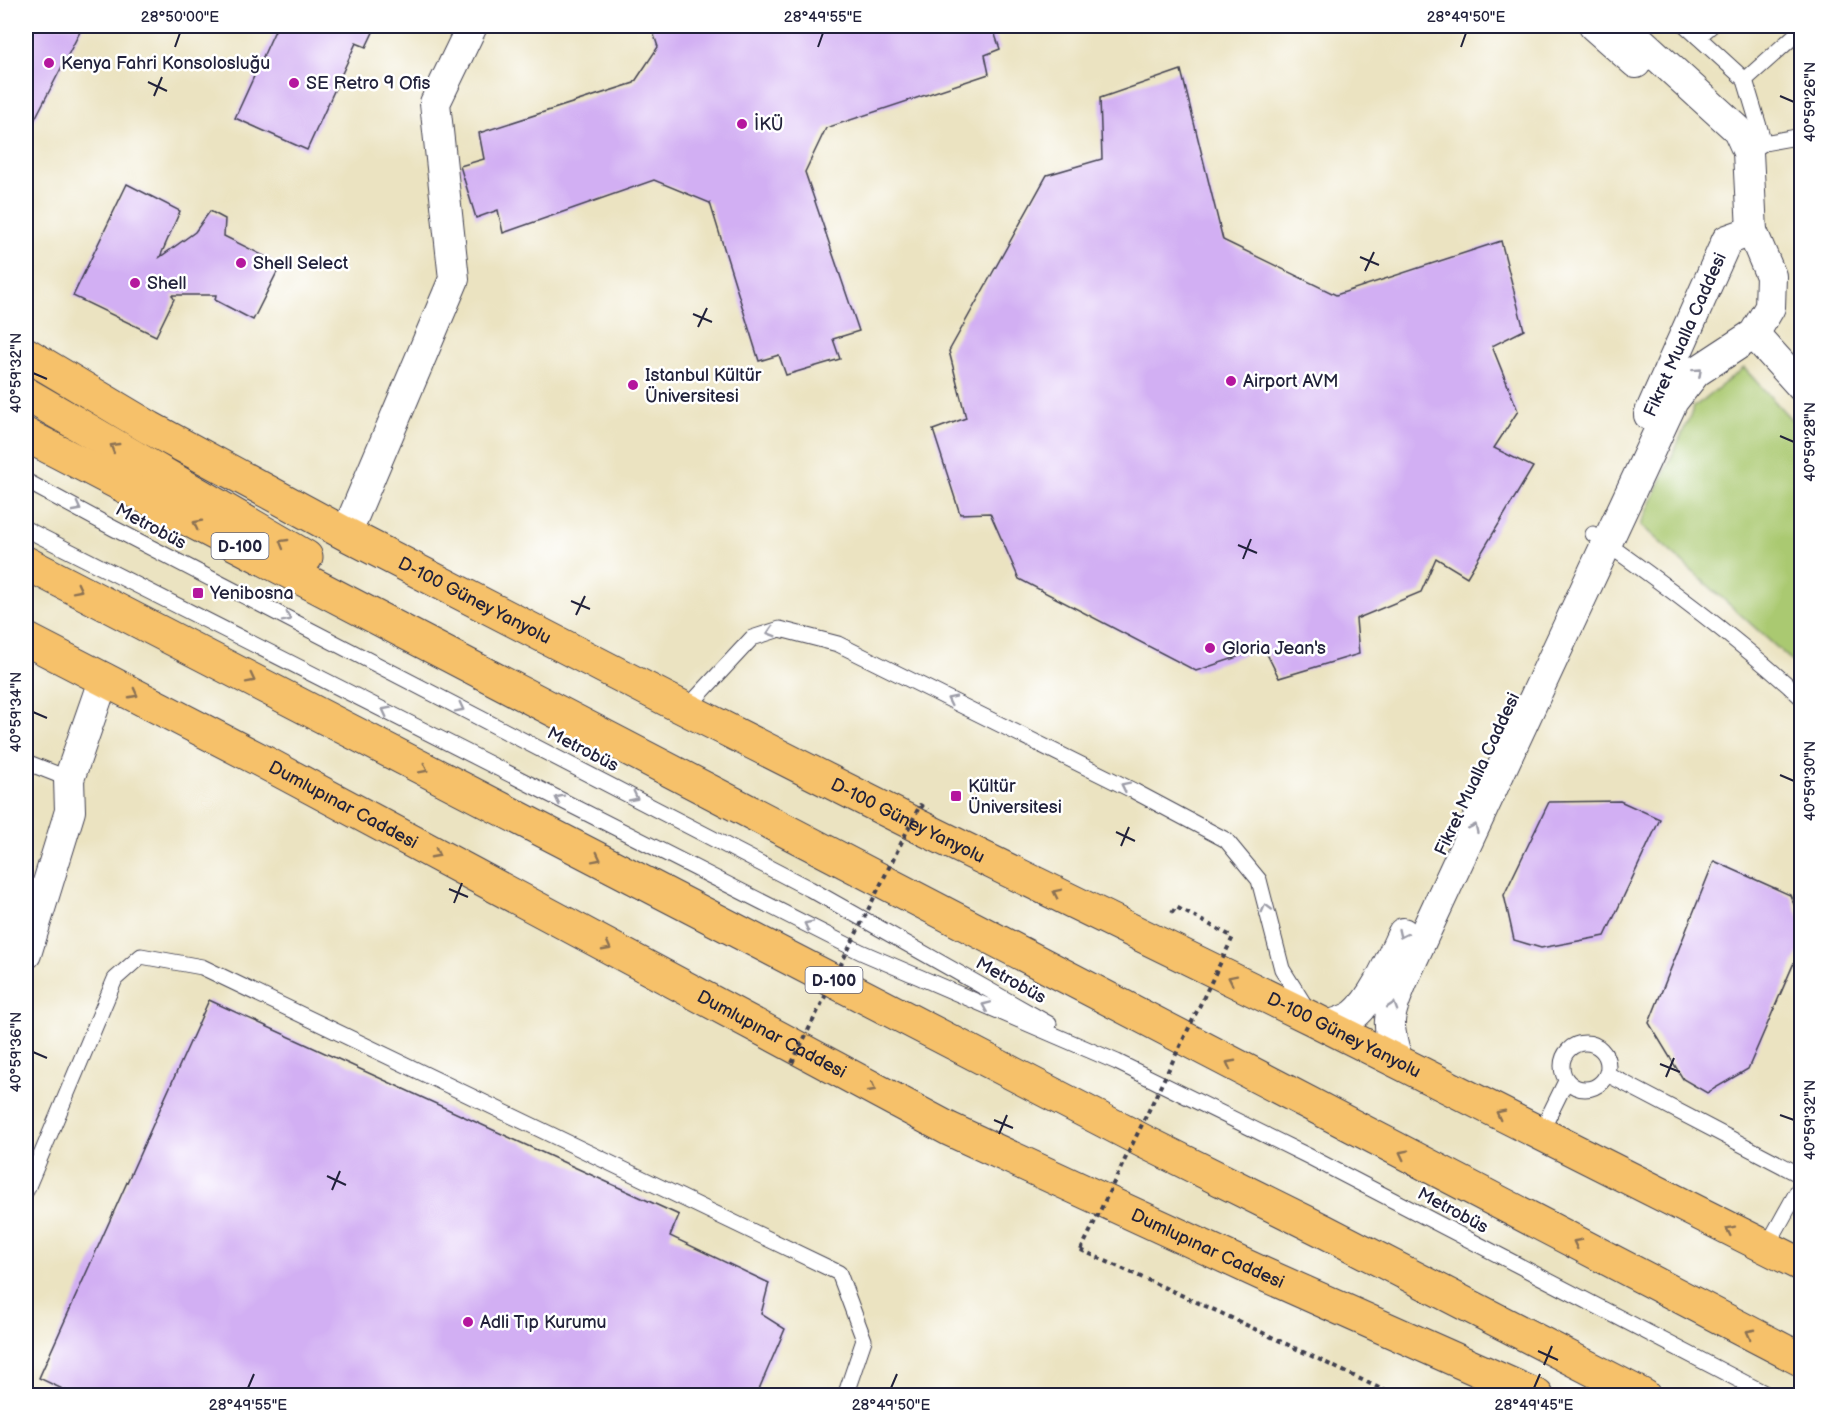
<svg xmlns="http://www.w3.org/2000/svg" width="1827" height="1421" font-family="'Balsamiq Sans',sans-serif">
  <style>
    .green { fill: #aac971; stroke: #667656; stroke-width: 1.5 }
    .building { fill: #d2aff3 }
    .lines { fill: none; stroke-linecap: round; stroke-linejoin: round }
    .service-casing { stroke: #403f4f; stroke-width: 17 }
    .minor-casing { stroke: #403f4f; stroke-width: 32 }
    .primary-casing { stroke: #403f4f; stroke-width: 35 }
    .trunk-casing { stroke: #403f4f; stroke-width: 35 }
    .path { stroke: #403f4f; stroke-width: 4; stroke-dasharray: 4.5 4.5; stroke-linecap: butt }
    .service { stroke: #fff; stroke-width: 15 }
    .minor { stroke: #fff; stroke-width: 30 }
    .primary { stroke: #f6c16b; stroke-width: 33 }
    .trunk { stroke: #f6c16b; stroke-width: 33 }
    .path-bridge { stroke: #403f4f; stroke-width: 4; stroke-dasharray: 4.5 4.5; stroke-linecap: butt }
    .oneway { stroke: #9c9ca7 }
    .oneway2 { stroke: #8c7253 }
    .ticks { fill: none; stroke: #22223b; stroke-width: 2 }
    .poi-dot { fill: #b5179e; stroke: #fff; stroke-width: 2 }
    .labels { text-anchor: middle; stroke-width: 5; stroke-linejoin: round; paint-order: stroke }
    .shield { fill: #fff; stroke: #646476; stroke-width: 1.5 }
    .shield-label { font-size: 16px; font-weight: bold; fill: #22223b }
    .poi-label { font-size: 18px; fill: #22223b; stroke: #fff; text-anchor: start }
    .street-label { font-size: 18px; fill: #22223b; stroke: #fff }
    .neatline { fill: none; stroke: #22223b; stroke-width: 2 }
    .ticks-label { font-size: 15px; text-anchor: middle; fill: #22223b }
  </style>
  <rect width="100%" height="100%" fill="#fff"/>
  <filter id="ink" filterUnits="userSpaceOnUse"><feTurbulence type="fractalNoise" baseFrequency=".0167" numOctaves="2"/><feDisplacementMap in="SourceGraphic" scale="12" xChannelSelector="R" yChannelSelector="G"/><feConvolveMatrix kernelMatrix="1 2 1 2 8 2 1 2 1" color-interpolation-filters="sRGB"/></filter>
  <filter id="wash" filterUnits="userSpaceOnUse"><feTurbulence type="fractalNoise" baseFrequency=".008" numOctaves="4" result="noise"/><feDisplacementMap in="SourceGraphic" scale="24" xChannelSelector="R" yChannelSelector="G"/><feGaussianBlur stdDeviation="1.35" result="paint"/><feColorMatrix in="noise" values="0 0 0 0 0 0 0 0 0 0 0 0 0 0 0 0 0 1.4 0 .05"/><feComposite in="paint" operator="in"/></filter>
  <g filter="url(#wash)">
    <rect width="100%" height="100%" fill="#ebe3c1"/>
    <path class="green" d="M1744 368 1801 430V669L1641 525 1694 407Z"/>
    <g id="blocks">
      <g class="building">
        <path d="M26 26H83L26 136Z"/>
        <path d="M277 26H376L366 47 356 43 307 150 235 118Z"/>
        <path d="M651 26H786L795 30 808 26H992L1000 49 985 55 989 74 826 128 805 172 859 331 833 339 840 359 786 375 779 355 759 361 710 203 654 180 503 233 498 210 476 218 460 166 484 159 479 133 634 83 658 47Z"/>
        <path d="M1181 70 1223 240 1336 295 1501 241 1524 330 1492 346 1518 411 1494 448 1533 467 1467 577 1436 558 1421 592 1356 619 1359 654 1279 678 1264 648 1196 671 1019 579 990 513 960 514 933 430 966 418 949 351 1047 175 1102 159 1100 98Z"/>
        <path d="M127 184 180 211 160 257 195 232 210 211 225 219 224 236 272 260 269 266 278 270 253 320 215 300 216 295H172L174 299 156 336 73 296Z"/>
        <path d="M1620 801 1660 819 1605 936 1541 948 1514 940 1504 895 1549 802Z"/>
        <path d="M1714 861 1790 895 1802 923V944L1748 1069 1707 1093 1683 1079 1649 1023Z"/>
        <path d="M209 1000 679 1215 670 1236 769 1283 761 1314 785 1329 756 1396H77L39 1378Z"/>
      </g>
    </g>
  </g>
  <g filter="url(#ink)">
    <use href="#blocks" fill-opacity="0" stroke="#403f4f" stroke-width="1.5"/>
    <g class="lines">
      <g class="service-casing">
        <g id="service">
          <path d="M1686 26 1745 80 1764 143"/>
          <path d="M1698 37 1711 26"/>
          <path d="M1745 80 1802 29"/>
          <path d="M1756 148 1764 143 1802 136"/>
          <path d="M26 481 113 528 810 889 1049 1024"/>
          <path d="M26 529 861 952 1117 1062 1308 1156 1770 1396"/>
          <path d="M1593 534C1666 585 1737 638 1802 698"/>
          <path d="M686 709 752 638 780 629 838 644 1134 791 1226 840 1259 880 1282 969 1307 1009"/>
          <path d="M26 762 69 779"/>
          <circle cx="1585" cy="1066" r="23"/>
          <path d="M1607 1074 1802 1176"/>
          <path d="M1540 1134 1566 1081"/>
          <path d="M26 1191 115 979 141 956 202 967 839 1273 864 1340 845 1396"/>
          <path d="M1766 1248 1802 1183"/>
        </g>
      </g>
      <g class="minor-casing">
        <g id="minor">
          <path d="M1594 26 1636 63"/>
          <path d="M1754 334 1802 387"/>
          <path id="s1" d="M1649 415 1727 240 1752 231"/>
          <path d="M346 534 454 279 435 103 472 26"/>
          <path d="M26 954 70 811 69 779 104 678"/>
          <path d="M1327 1026C1336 1023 1347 1020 1354 1015 1374 999 1392 956 1403 933"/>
          <path d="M1398 1062C1386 1023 1387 1018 1403 980L1673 401 1696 372 1754 334 1770 307 1771 276 1752 231 1748 152 1738 130 1624 26"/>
        </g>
      </g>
      <g class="primary-casing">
        <g id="primary">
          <path id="s2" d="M26 354 150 428 346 534 670 701 918 826 1313 1019 1802 1265"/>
          <path id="s3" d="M26 639 262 761 949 1129 1263 1274 1537 1396"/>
        </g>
      </g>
      <g class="trunk-casing">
        <g id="trunk">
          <path d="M26 394 306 557"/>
          <path d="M26 435 1802 1360"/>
          <path d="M26 563 1145 1142 1324 1231 1644 1396"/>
        </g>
      </g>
      <g class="path">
        <path d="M1172 913 1176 907 1233 937"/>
        <path d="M1081 1250 1221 1313 1396 1396"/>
      </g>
      <use href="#service" class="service"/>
      <use href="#minor" class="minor"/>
      <use href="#primary" class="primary"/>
      <use href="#trunk" class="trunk"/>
      <g class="path-bridge">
        <path d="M792 1063 920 805 928 810"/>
        <path d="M1081 1250 1233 937"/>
      </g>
    </g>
    <defs><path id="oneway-chevron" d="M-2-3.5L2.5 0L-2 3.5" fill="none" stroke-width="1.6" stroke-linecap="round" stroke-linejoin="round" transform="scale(1.5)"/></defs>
    <g class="oneway">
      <use href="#oneway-chevron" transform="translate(1698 372) rotate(-42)"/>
      <use href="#oneway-chevron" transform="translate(77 508) rotate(28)"/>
      <use href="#oneway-chevron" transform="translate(287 618) rotate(27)"/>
      <use href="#oneway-chevron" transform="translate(771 632) rotate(163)"/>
      <use href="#oneway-chevron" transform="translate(951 700) rotate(-154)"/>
      <use href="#oneway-chevron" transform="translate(460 708) rotate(27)"/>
      <use href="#oneway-chevron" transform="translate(386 711) rotate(-153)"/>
      <use href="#oneway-chevron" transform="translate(1125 786) rotate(-154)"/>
      <use href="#oneway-chevron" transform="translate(634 797) rotate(27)"/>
      <use href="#oneway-chevron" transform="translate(559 799) rotate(-153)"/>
      <use href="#oneway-chevron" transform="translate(1474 828) rotate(-65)"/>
      <use href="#oneway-chevron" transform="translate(1266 908) rotate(-105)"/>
      <use href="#oneway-chevron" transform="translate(808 925) rotate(-153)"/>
      <use href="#oneway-chevron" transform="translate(1402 934) rotate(115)"/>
      <use href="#oneway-chevron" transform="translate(986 1006) rotate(-157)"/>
      <use href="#oneway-chevron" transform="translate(1393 1006) rotate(-73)"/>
    </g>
    <g class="oneway2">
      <use href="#oneway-chevron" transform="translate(114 447) rotate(-149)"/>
      <use href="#oneway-chevron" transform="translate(197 524) rotate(-153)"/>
      <use href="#oneway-chevron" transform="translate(283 543) rotate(-150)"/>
      <use href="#oneway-chevron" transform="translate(78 589) rotate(27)"/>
      <use href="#oneway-chevron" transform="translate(251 679) rotate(27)"/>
      <use href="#oneway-chevron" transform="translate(134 694) rotate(28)"/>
      <use href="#oneway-chevron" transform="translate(424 769) rotate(27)"/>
      <use href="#oneway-chevron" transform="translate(436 854) rotate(28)"/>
      <use href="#oneway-chevron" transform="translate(597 858) rotate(27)"/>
      <use href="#oneway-chevron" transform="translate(1057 893) rotate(-154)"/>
      <use href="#oneway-chevron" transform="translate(607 947) rotate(28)"/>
      <use href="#oneway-chevron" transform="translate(1232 979) rotate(-154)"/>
      <use href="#oneway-chevron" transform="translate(1230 1064) rotate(-152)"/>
      <use href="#oneway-chevron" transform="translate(872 1088) rotate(28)"/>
      <use href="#oneway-chevron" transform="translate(1500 1114) rotate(-153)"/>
      <use href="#oneway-chevron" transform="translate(1403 1154) rotate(-153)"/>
      <use href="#oneway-chevron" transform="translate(1730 1230) rotate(-154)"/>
      <use href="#oneway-chevron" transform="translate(1577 1243) rotate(-153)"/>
      <use href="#oneway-chevron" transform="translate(1750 1333) rotate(-152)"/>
    </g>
  </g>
  <path class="ticks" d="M175 47 180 33M818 47 823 33M1461 47 1466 33M148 82 167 91M154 96 162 77M1780 96 1794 102M1360 257 1379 265M1365 271 1374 252M693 314 712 322M698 327 707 308M33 373 47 379M1780 436 1794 442M1238 545 1257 553M1243 559 1251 539M571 601 590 609M576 615 585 596M33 712 47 718M1780 775 1794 781M1116 832 1135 841M1121 846 1129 827M449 889 468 897M454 903 462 883M33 1052 47 1058M1660 1064 1680 1072M1666 1077 1674 1058M1780 1115 1794 1120M994 1120 1013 1128M999 1134 1007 1115M327 1176 346 1185M332 1190 340 1171M1538 1351 1558 1360M1544 1365 1552 1346M248 1388 254 1374M891 1388 897 1374M1534 1388 1540 1374"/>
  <g class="poi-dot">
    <circle cx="49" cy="63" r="6"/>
    <circle cx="294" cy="83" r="6"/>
    <circle cx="742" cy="124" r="6"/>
    <circle cx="241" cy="263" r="6"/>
    <circle cx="135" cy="283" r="6"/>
    <circle cx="1231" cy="381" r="6"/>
    <circle cx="633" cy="385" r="6"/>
    <rect x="192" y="587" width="12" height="12" rx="3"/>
    <circle cx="1210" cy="648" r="6"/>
    <rect x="950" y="790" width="12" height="12" rx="3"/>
    <circle cx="468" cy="1322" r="6"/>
  </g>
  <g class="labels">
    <g class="shield">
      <rect x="211.5" y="533" width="57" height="26" rx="4.5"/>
      <rect x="805.5" y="967" width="57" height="26" rx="4.5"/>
    </g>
    <g class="shield-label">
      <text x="240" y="552">D-100</text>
      <text x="834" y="986">D-100</text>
    </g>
    <g class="poi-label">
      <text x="61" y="69">Kenya Fahri Konsolosluğu</text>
      <text x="306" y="89">SE Retro 9 Ofis</text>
      <text x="754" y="130">İKÜ</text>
      <text x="253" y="269">Shell Select</text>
      <text x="147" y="289">Shell</text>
      <text x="645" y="381">Istanbul Kültür<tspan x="645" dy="21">Üniversitesi</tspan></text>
      <text x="1243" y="387">Airport AVM</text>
      <text x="210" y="599">Yenibosna</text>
      <text x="1222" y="654">Gloria Jean's</text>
      <text x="968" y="792">Kültür<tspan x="968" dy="21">Üniversitesi</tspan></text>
      <text x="480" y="1328">Adli Tıp Kurumu</text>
    </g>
    <g class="street-label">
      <text dy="6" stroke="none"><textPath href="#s1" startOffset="88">Fikret Mualla Caddesi</textPath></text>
      <text transform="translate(151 526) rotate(28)" y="6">Metrobüs</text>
      <text dy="6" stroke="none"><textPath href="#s2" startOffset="512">D-100 Güney Yanyolu</textPath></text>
      <text transform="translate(583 749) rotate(27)" y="6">Metrobüs</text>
      <text transform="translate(1477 774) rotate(-65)" y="6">Fikret Mualla Caddesi</text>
      <text dy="6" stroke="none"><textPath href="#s3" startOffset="358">Dumlupınar Caddesi</textPath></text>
      <text dy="6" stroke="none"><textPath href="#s2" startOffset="998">D-100 Güney Yanyolu</textPath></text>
      <text transform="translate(1011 980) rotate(29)" y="6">Metrobüs</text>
      <text dy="6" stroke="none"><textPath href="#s3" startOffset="844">Dumlupınar Caddesi</textPath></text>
      <text dy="6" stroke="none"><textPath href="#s2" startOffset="1484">D-100 Güney Yanyolu</textPath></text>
      <text transform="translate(1453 1210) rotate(28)" y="6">Metrobüs</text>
      <text dy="6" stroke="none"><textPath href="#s3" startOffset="1330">Dumlupınar Caddesi</textPath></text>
    </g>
  </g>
  <rect width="1827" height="1421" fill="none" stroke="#fff" stroke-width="66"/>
  <rect x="33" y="33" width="1761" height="1355" class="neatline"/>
  <g class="ticks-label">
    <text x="180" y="22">28°50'00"E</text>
    <text x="823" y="22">28°49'55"E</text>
    <text x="1466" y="22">28°49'50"E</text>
    <text transform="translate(1810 102) rotate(-90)" y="5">40°59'26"N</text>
    <text transform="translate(16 373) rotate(-90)" y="5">40°59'32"N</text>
    <text transform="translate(1810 442) rotate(-90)" y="5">40°59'28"N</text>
    <text transform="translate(16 712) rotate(-90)" y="5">40°59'34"N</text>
    <text transform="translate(1810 781) rotate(-90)" y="5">40°59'30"N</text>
    <text transform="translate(16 1052) rotate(-90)" y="5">40°59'36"N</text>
    <text transform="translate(1810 1120) rotate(-90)" y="5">40°59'32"N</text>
    <text x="248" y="1410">28°49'55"E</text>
    <text x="891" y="1410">28°49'50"E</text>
    <text x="1534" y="1410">28°49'45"E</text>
  </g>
</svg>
